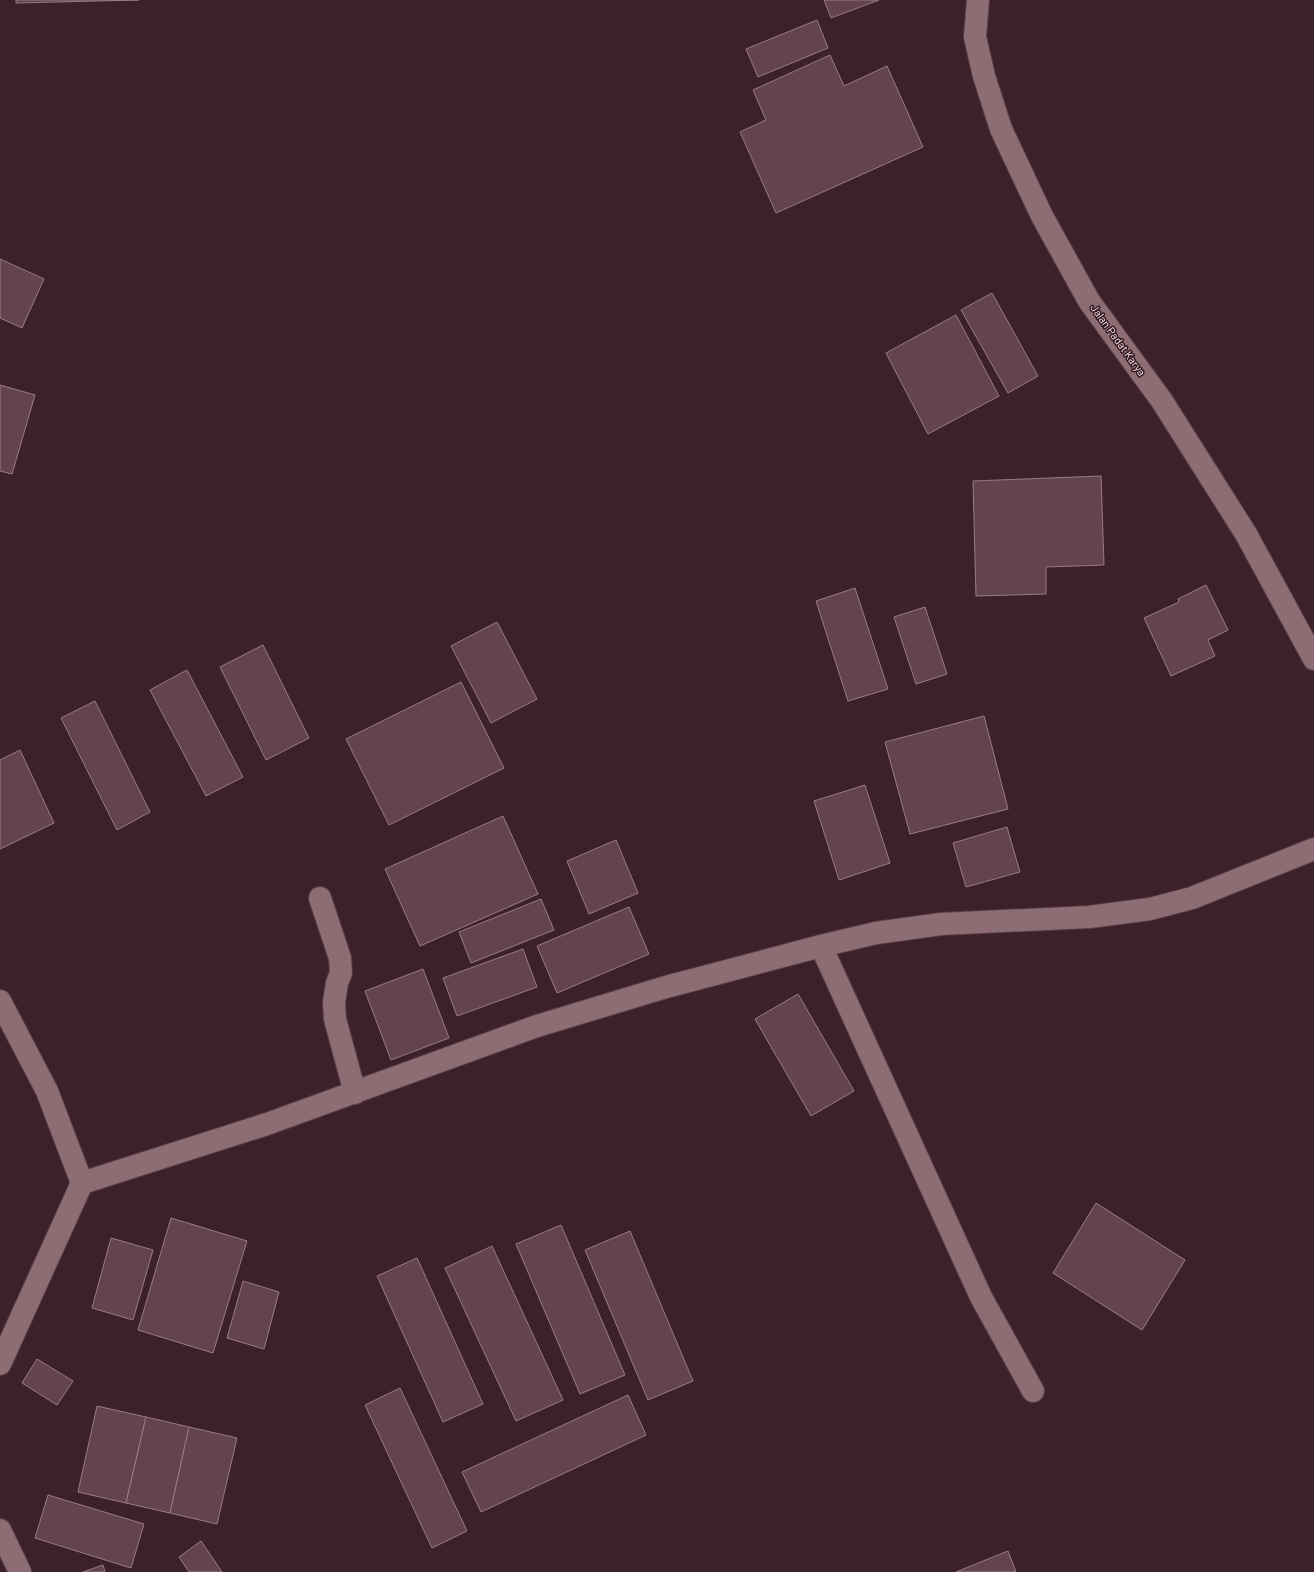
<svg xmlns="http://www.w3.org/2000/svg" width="1314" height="1572" font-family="Barlow,sans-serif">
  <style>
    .building { fill: #63444d; stroke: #9c7a83 }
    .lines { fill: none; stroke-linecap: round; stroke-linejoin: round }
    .street-casing { stroke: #573f47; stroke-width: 24 }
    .street { stroke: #8d6c74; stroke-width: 22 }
    .labels { text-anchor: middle; stroke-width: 3; stroke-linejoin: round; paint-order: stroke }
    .street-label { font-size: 11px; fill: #fbe8ed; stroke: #321820 }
  </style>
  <rect width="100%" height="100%" fill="#3d212a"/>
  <g class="building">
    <path d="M16 0H139L16 3Z"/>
    <path d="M824 0H879L831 18Z"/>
    <path d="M817 20 828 48 758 77 746 49Z"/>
    <path d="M830 55 844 86 887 66 923 147 776 213 740 132 766 120 753 90Z"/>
    <path d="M0 259 44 279 22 328 0 318Z"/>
    <path d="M992 293 1038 376 1008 393 961 310Z"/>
    <path d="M956 315 999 396 928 434 886 353Z"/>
    <path d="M0 385 35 395 12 474 0 471Z"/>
    <path d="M1101 476 1104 565 1046 567V594L976 596 973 481Z"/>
    <path d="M1206 585 1228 630 1208 640 1215 656 1171 676 1144 618 1179 602 1178 599Z"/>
    <path d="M855 588 888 689 848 701 816 601Z"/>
    <path d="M925 607 947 674 916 684 894 617Z"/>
    <path d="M497 622 537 699 491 723 451 646Z"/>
    <path d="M263 645 309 738 266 760 220 667Z"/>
    <path d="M187 670 243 777 206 796 150 690Z"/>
    <path d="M461 682 504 768 389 825 346 739Z"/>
    <path d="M95 701 150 812 117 830 61 718Z"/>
    <path d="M984 716 1008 809 910 834 885 742Z"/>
    <path d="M20 750 54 823 0 849V760Z"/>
    <path d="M865 785 890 863 839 880 814 801Z"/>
    <path d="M503 816 538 894 420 946 385 869Z"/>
    <path d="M1007 827 1020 872 966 887 953 843Z"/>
    <path d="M616 840 638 893 589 914 567 861Z"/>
    <path d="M541 899 554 930 471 963 459 932Z"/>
    <path d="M629 907 649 954 557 993 537 946Z"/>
    <path d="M523 949 537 987 457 1016 443 978Z"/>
    <path d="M423 969 449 1038 391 1060 365 991Z"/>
    <path d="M798 994 854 1091 811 1116 755 1019Z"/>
    <path d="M1096 1203 1185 1260 1142 1330 1053 1273Z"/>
    <path d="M171 1218 247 1241 213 1353 138 1330Z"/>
    <path d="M561 1225 625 1375 580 1394 516 1244Z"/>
    <path d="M630 1231 693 1381 648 1400 585 1250Z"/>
    <path d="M111 1238 153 1250 133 1320 92 1308Z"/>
    <path d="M492 1246 563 1400 516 1421 445 1268Z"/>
    <path d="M417 1258 483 1404 443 1422 377 1276Z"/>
    <path d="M243 1281 279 1292 264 1349 227 1338Z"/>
    <path d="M37 1359 73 1381 57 1405 22 1383Z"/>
    <path d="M400 1388 467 1531 432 1548 365 1405Z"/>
    <path d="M628 1395 646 1435 481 1512 462 1472Z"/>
    <path d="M97 1406 146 1417 126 1503 78 1492Z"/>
    <path d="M146 1417 189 1427 170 1513 126 1503Z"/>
    <path d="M189 1427 237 1438 217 1524 170 1513Z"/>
    <path d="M48 1495 144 1524 131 1568 35 1538Z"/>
    <path d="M201 1541 222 1572H189L179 1557Z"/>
    <path d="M1008 1551 1016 1572H956Z"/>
    <path d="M103 1565 105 1572H83Z"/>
  </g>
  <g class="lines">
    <g class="street-casing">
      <g id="street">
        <path d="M978 0 975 37 984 76 1001 129 1042 216 1089 301 1162 401 1246 534 1314 659"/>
        <path d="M320 898 340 958 341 973 337 983 334 1002 335 1019 355 1093"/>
        <path d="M821 946 981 1297 1033 1391"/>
        <path d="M0 1001 47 1091 82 1183 0 1364"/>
        <path d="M82 1183 267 1124 537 1026 666 987 821 946 876 933 941 924 1089 917 1150 909 1192 898 1314 849"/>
        <path d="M0 1530 20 1572"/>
      </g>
    </g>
    <use href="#street" class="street"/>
  </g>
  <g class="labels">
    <g class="street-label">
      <text transform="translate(1118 340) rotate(54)" y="4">Jalan Padat Karya</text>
    </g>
  </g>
</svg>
